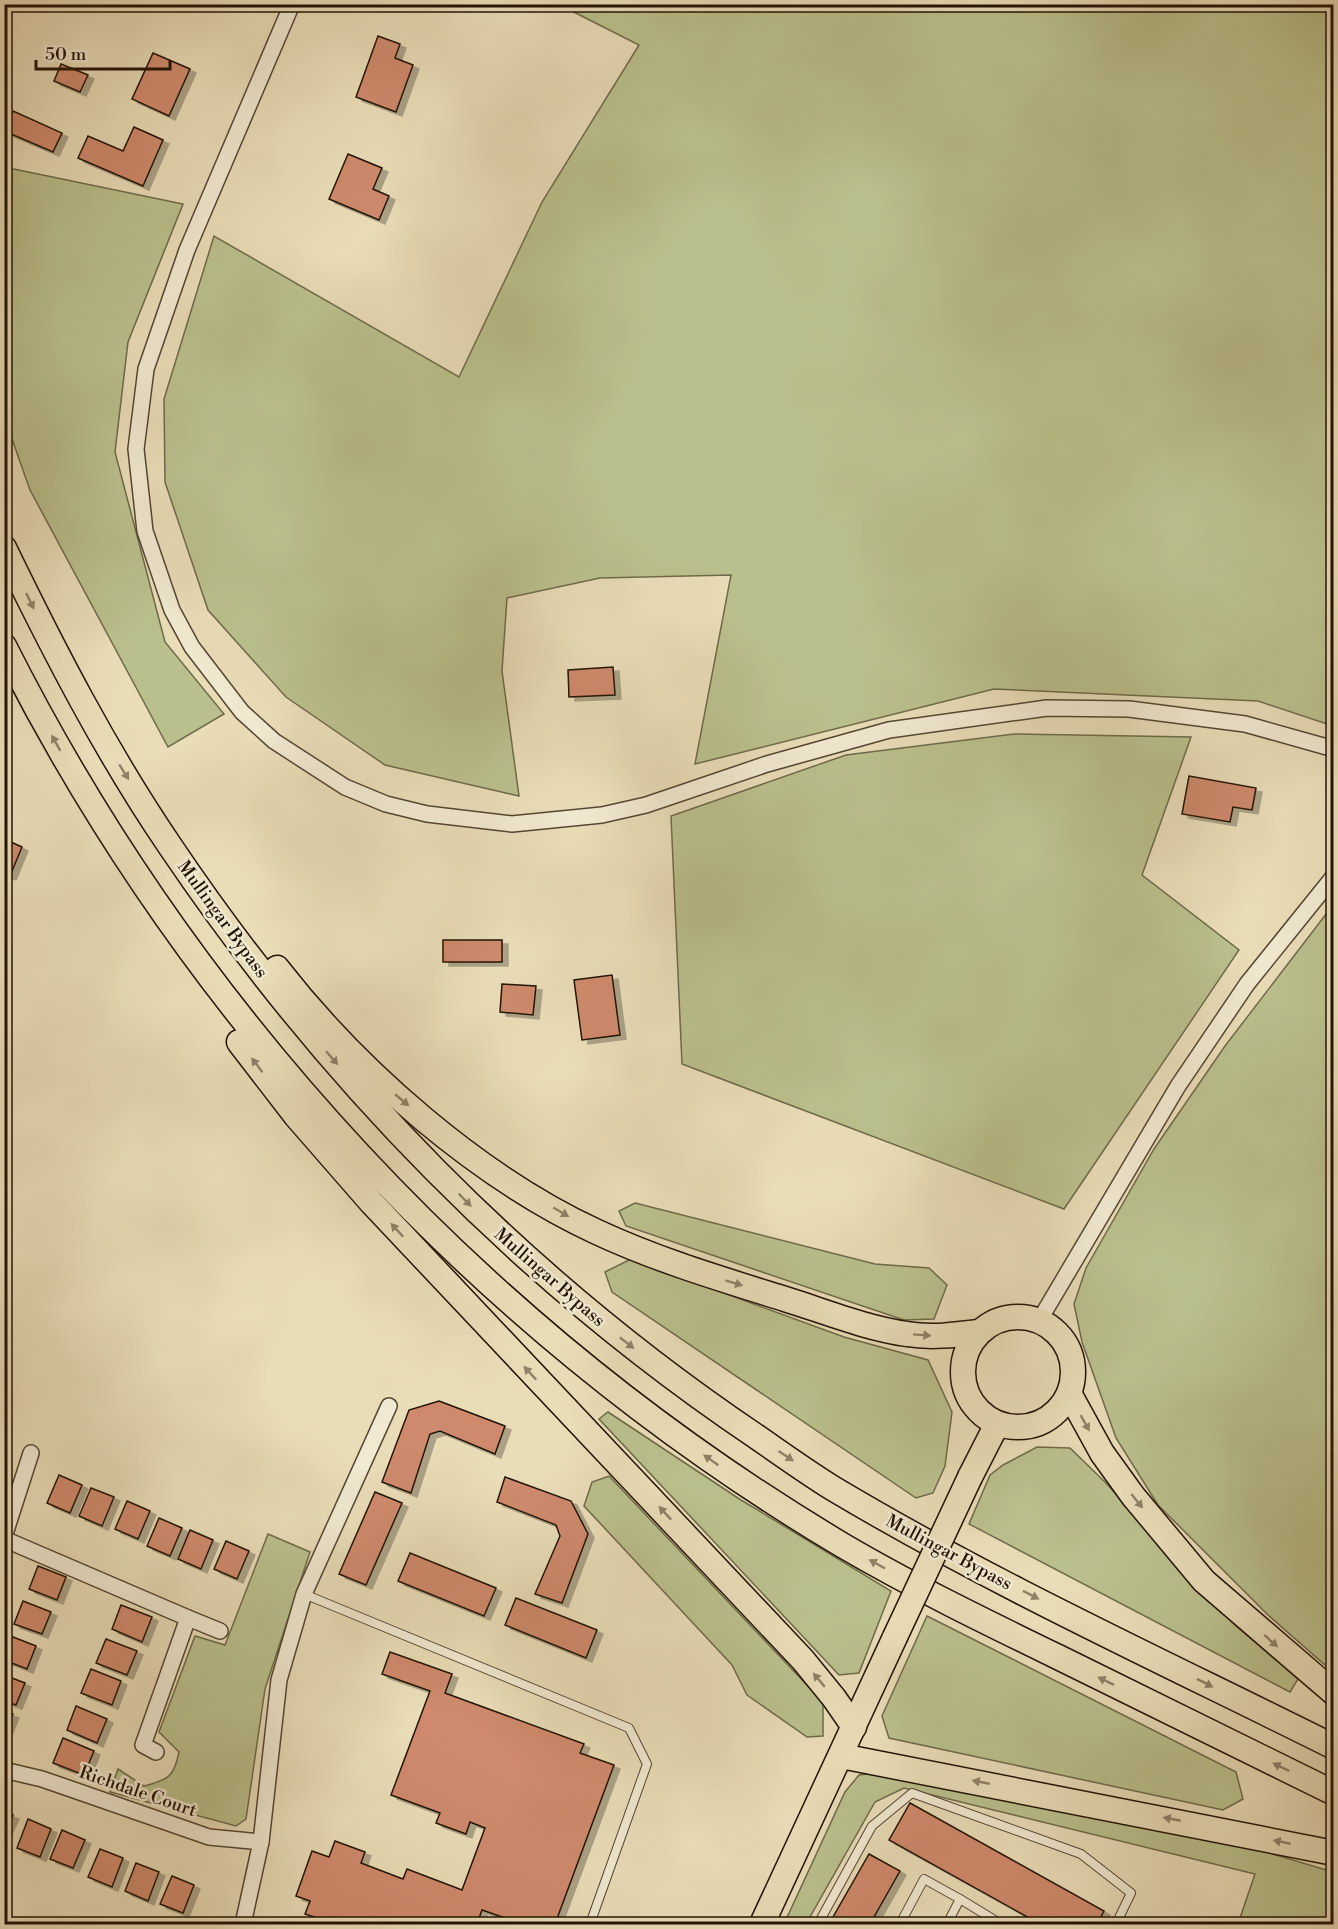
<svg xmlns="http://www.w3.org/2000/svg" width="1338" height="1929" font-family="'Libre Bodoni',serif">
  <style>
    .green { fill: #bac08d; stroke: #6e6a49; stroke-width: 1.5 }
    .building { fill: #cf8a6d; stroke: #221305; stroke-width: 1.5; filter: url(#shadow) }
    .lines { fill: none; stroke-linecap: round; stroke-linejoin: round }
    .service-casing { stroke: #544632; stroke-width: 10 }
    .minor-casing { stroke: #544632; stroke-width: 18 }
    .primary-casing { stroke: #221305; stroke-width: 27 }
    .trunk-casing { stroke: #221305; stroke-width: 27 }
    .service { stroke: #f1e9d1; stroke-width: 8 }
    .minor { stroke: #f1e9d1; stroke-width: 15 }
    .primary { stroke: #e9ddb8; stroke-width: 24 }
    .trunk { stroke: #e9ddb8; stroke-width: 24 }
    .primary-bridge-casing { stroke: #221305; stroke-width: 27; stroke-linecap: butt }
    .primary-bridge { stroke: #e9ddb8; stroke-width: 24 }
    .oneway { fill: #8f8267 }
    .labels { text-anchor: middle; stroke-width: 5; stroke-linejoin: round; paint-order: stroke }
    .street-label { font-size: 18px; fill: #221305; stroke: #f1e9d1 }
  </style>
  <defs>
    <filter id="shadow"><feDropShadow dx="6" dy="4" stdDeviation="0" flood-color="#0004"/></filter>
  </defs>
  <rect width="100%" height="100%" fill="#e9ddb8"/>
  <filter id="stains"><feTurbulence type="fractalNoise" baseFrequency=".00333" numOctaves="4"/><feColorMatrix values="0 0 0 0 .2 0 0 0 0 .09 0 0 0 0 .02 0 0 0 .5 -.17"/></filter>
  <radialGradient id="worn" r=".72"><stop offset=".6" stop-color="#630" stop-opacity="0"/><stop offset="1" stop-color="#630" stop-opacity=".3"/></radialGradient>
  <g class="green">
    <path d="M560 5H1333V726L1258 701 994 689 695 764 731 575 600 578 507 598 502 671 519 796 385 765 286 697 208 610 165 482 164 399 214 236 459 377 542 202 639 45Z"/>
    <path d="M4 167 183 204 128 342 115 452 165 642 224 714 168 747 30 490 5 419Z"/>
    <path d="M1014 734 1191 737 1142 875 1239 950 1064 1209 682 1064 671 816 846 755Z"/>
    <path d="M1333 905V1672L1268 1615 1158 1505 1116 1438 1082 1342 1074 1304 1086 1268 1154 1149 1225 1046Z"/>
    <path d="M635 1203 875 1264 929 1268 947 1285 934 1319 904 1320 626 1226 619 1211Z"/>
    <path d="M631 1259 844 1337 928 1360 952 1412 945 1466 933 1493 916 1498 612 1292 605 1272Z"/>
    <path d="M608 1412 741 1500 891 1591 859 1673 839 1675 599 1419Z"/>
    <path d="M1037 1447 1070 1448 1105 1482 1235 1625 1298 1679 1290 1692 969 1524 990 1475 1003 1465Z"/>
    <path d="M609 1476 823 1702V1736L807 1737 747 1695 732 1665 584 1506 592 1482Z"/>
    <path d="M268 1534 310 1552 265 1689 246 1819 236 1826 110 1792 118 1769 144 1786C168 1780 174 1777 179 1752L159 1732 195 1636 225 1645Z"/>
    <path d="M927 1616 1236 1772 1243 1799 1223 1810 889 1738 882 1716Z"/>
    <path d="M892 1771 1226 1840 1333 1872V1924H1238L1255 1874 904 1788 875 1802 806 1924H784L845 1792 859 1775Z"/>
  </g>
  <g class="building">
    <path d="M378 36 400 44 395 58 413 65 396 112 356 97Z"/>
    <path d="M153 53 190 69 169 116 132 99Z"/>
    <path d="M61 64 88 75 80 92 54 81Z"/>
    <path d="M13 111 62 133 53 152 4 131Z"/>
    <path d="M134 127 163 140 143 186 78 158 88 136 123 151Z"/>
    <path d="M348 154 382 168 373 189 389 196 379 220 329 199Z"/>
    <path d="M613 667 615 695 569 697 568 670Z"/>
    <path d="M1189 776 1256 788 1252 810 1233 807 1230 822 1182 814Z"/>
    <path d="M4 839 22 847 10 876 4 873Z"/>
    <rect x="443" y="940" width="59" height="22"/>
    <path d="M612 975 620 1035 582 1040 574 980Z"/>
    <path d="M502 984 536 986 533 1015 500 1012Z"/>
    <path d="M439 1401 505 1426 495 1454 440 1431 430 1434 411 1493 382 1482 409 1410Z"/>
    <path d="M59 1475 82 1485 70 1513 47 1503Z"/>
    <path d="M505 1477 571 1501 588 1534 562 1603 535 1594 560 1536 556 1525 497 1502Z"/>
    <path d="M91 1488 114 1497 102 1526 79 1516Z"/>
    <path d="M375 1492 402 1503 366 1585 339 1574Z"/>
    <path d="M127 1501 150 1511 138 1539 115 1529Z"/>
    <path d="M159 1518 182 1528 170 1556 147 1546Z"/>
    <path d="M190 1530 213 1540 201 1569 178 1559Z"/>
    <path d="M226 1541 249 1551 237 1579 214 1569Z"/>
    <path d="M410 1553 496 1588 484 1616 398 1581Z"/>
    <path d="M38 1566 66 1577 57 1600 29 1589Z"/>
    <path d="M516 1598 597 1630 586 1658 505 1625Z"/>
    <path d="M23 1601 51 1612 42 1634 14 1624Z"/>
    <path d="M121 1605 152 1617 142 1642 112 1629Z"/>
    <path d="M8 1635 36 1646 27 1669 4 1660V1643Z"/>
    <path d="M106 1639 137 1651 127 1675 96 1663Z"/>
    <path d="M390 1652 452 1674 445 1693 584 1744 580 1753 614 1765 555 1924H503L505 1918 482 1910 477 1924H334L305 1914 310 1901 296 1896 312 1851 329 1857 335 1841 365 1852 361 1863 403 1879 407 1869 462 1890 485 1828 470 1822 466 1834 436 1823 440 1813 391 1795 430 1691 382 1674Z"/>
    <path d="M91 1669 121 1681 112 1705 81 1693Z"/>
    <path d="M4 1675 25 1683 16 1705 4 1701Z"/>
    <path d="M76 1706 107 1719 97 1743 67 1730Z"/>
    <path d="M4 1711 13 1714 4 1736Z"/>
    <path d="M63 1738 94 1751 84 1775 53 1763Z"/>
    <path d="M910 1803 1104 1911 1097 1924H1040L889 1840Z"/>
    <path d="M4 1812 13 1815 4 1835Z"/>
    <path d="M28 1819 51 1829 40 1857 17 1848Z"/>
    <path d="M62 1830 85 1840 73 1868 50 1859Z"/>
    <path d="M100 1849 123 1858 112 1887 88 1877Z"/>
    <path d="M869 1854 900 1871 870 1924H829Z"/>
    <path d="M136 1863 159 1872 148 1901 125 1891Z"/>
    <path d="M172 1876 194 1885 183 1913 160 1904Z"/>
  </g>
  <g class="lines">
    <g class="service-casing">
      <g id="service">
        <path d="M304 1594 629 1728 647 1764 590 1924"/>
        <path d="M244 1919 260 1924"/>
        <path d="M818 1924 872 1826 912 1793 1081 1854 1131 1893 1116 1924"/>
        <path d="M900 1924 924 1879 960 1899"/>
        <path d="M947 1924 960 1899 1001 1924"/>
      </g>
    </g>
    <g class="minor-casing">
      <g id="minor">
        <path d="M292 4 187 250 146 369 136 449 145 531 172 610 192 647 242 712 274 741 345 787 386 804 427 814 512 824 602 815 646 805 767 764 889 730 1047 708 1129 709 1245 724 1334 749"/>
        <path d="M1039 1321 1178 1086 1247 984 1334 876"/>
        <path d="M4 1537 31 1453"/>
        <path d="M4 1539 188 1618 143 1745 156 1752"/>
        <path d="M188 1618 220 1631"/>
        <path d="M4 1770 42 1779 209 1837 261 1842"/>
        <path d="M243 1924 261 1842 279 1680 304 1594 389 1406"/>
      </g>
    </g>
    <g class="primary-casing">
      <g id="primary">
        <circle cx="1018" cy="1372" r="55"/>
        <path d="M970 1477 997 1424"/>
        <path d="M762 1924 895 1637"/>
      </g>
    </g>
    <g class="trunk-casing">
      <g id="trunk">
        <path d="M4 548C54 651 106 752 170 846 327 1079 525 1281 757 1437 783 1455 808 1473 834 1489 995 1585 1166 1663 1334 1747"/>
        <path d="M4 646C191 1017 486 1333 842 1545 912 1586 986 1622 1058 1657 1150 1703 1242 1748 1334 1793"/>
        <path d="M277 968C357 1071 478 1177 597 1232 657 1260 721 1279 785 1299 824 1311 865 1328 907 1334 931 1338 955 1335 979 1332"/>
        <path d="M239 1042 296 1116 371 1202 803 1660 834 1698 854 1727"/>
        <path d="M1069 1393 1102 1453 1133 1496 1204 1581 1334 1693"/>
        <path d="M841 1756 1334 1853"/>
      </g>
    </g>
    <use href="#service" class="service"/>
    <use href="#minor" class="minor"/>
    <use href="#primary" class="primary"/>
    <use href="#trunk" class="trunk"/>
    <g class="primary-bridge-casing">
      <path id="primary-bridge" d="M895 1637 970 1477"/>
    </g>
    <use href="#primary-bridge" class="primary-bridge"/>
  </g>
  <defs><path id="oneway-solid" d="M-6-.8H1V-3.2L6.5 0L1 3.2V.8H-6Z" transform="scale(1.5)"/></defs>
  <g class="oneway">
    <use href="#oneway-solid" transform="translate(30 601) rotate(64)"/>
    <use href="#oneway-solid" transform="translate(56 743) rotate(-119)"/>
    <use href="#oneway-solid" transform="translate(124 772) rotate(58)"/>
    <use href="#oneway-solid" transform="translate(332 1058) rotate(49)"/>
    <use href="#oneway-solid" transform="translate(257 1065) rotate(-127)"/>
    <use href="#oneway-solid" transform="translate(402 1100) rotate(40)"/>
    <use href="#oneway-solid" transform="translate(465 1200) rotate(45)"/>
    <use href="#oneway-solid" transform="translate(561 1212) rotate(30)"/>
    <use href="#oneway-solid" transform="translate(397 1230) rotate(-133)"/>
    <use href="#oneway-solid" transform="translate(734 1283) rotate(17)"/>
    <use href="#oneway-solid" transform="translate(922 1335) rotate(4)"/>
    <use href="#oneway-solid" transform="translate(627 1343) rotate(38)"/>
    <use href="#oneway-solid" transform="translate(530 1373) rotate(-133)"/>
    <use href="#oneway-solid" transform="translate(1085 1423) rotate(61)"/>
    <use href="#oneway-solid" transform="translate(786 1456) rotate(34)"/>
    <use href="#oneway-solid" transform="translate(711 1460) rotate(-145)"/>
    <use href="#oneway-solid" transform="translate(1137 1501) rotate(51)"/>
    <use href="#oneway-solid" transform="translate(665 1513) rotate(-133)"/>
    <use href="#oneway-solid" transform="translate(877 1564) rotate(-151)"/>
    <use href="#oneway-solid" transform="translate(1031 1595) rotate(27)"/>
    <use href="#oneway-solid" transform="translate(1271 1641) rotate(42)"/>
    <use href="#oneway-solid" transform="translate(819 1680) rotate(-130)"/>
    <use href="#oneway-solid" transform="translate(1106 1681) rotate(-154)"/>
    <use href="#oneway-solid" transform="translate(1205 1683) rotate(27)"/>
    <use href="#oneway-solid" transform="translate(1281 1767) rotate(-154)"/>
    <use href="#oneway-solid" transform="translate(981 1782) rotate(-169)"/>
    <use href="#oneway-solid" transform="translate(1172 1819) rotate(-169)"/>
    <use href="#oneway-solid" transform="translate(1282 1842) rotate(-168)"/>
  </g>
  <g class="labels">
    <g class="street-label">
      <text transform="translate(223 919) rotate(54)" y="6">Mullingar Bypass</text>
      <text transform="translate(550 1277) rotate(41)" y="6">Mullingar Bypass</text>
      <text transform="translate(949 1552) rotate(28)" y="6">Mullingar Bypass</text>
      <text transform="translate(138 1791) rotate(19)" y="6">Richdale Court</text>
    </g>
  </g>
  <rect width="1338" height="1929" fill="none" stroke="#e9ddb8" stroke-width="24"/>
  <rect x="6" y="6" width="1326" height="1917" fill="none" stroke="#221305" stroke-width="3"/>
  <rect x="12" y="12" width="1314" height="1905" fill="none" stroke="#221305" stroke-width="1.5"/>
  <path d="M36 60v9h134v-9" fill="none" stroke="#221305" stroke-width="3"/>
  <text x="45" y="60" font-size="18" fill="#221305" stroke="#f1e9d1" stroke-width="4.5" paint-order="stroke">50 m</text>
  <rect width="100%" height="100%" filter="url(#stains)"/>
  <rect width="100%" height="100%" fill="url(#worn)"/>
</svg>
